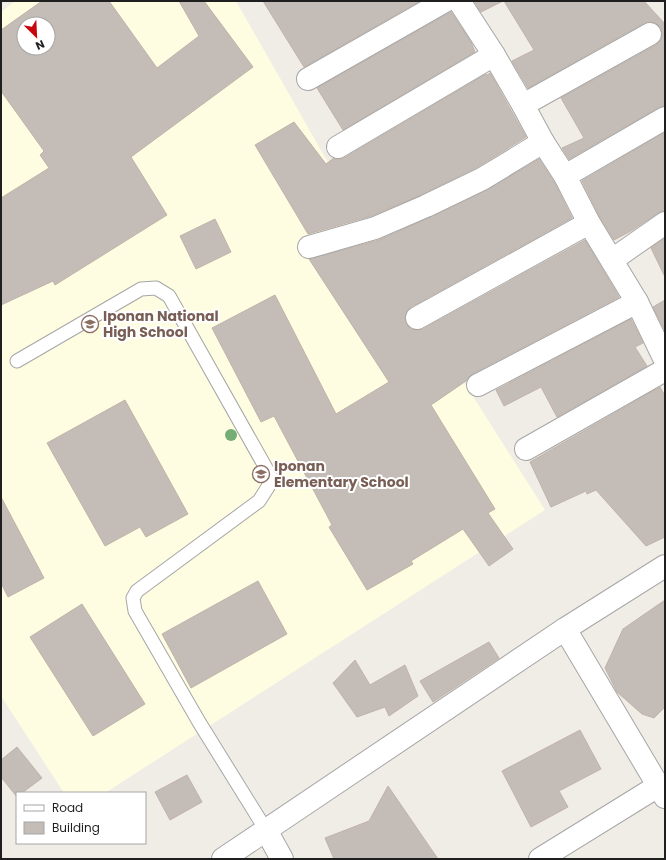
<svg xmlns="http://www.w3.org/2000/svg" width="666" height="860" font-family="Poppins,sans-serif">
  <style>
    .education { fill: #fefde1; fill-rule: evenodd }
    .building { fill: #c4bcb6; stroke: #c1b3a9; fill-rule: evenodd }
    .lines { fill: none; stroke-linecap: round; stroke-linejoin: round }
    .lane-casing { stroke: #a6a6a6; stroke-width: 15 }
    .street-casing { stroke: #a6a6a6; stroke-width: 24 }
    .lane { stroke: #fff; stroke-width: 13 }
    .street { stroke: #fff; stroke-width: 22 }
    .tree { fill: #75ae74 }
    .labels { text-anchor: middle; stroke-width: 4; stroke-linejoin: round; paint-order: stroke }
    .education-label { font-size: 14px; font-weight: bold; fill: #785e54; stroke: #fff; text-anchor: start }
  </style>
  <rect width="100%" height="100%" fill="#f0ece6"/>
  <path class="education" d="M15 1H236L355 210 545 510 105 793H64L1 696V12ZM24 24H48V48H24Z"/>
  <g class="building">
    <path d="M42 1H109L157 68 199 36 179 1H204L253 67 131 157 167 215 55 285 53 281 1 305V198L49 168 40 155 44 151 1 91V30ZM24 24H48V48H24Z"/>
    <path d="M263 1H420L304 67Z"/>
    <path d="M474 1H503L481 12Z"/>
    <path d="M504 1H644L665 24V106L659 107 569 159 562 148 584 138 561 98 656 45 661 40 662 35 661 28 656 23 650 22 644 23 528 88 512 61 534 50Z"/>
    <path d="M451 12 471 42 475 52 343 130 317 88Z"/>
    <path d="M490 73 526 137 476 168 421 195 371 216 308 234 255 145 294 122 326 164 334 158 338 159 344 158 486 74 487 75Z"/>
    <path d="M665 132V211L658 213 631 231 614 240 600 217 582 181Z"/>
    <path d="M539 159 554 182 572 218 411 307 407 311 405 317 406 324 411 329 416 330 423 329 585 240 619 297 472 374 468 378 466 381 431 405 495 509 488 513 513 549 489 566 463 529 411 561 413 564 367 590 329 527 332 525 274 416 261 422 212 328 275 295 336 414 389 382 309 259 379 240 431 217 487 190Z"/>
    <path d="M215 219 231 252 196 269 180 236Z"/>
    <path d="M665 238V277L651 248Z"/>
    <path d="M665 300V331L653 307Z"/>
    <path d="M631 319 643 343 635 347 647 366 557 417 541 387 504 406 496 390Z"/>
    <path d="M660 387 665 396V537L646 546 596 490 587 494 586 491 551 507 530 462Z"/>
    <path d="M125 400 188 514 146 537 140 527 105 546 47 443Z"/>
    <path d="M1 497 44 578 8 597 1 583Z"/>
    <path d="M258 581 287 634 191 688 162 634Z"/>
    <path d="M665 600V707L654 718 642 714 617 692 605 668 623 629Z"/>
    <path d="M82 604 145 704 93 736 30 637Z"/>
    <path d="M489 642 499 658 433 702 420 681Z"/>
    <path d="M355 660 370 685 405 665 418 696 389 716 385 707 357 717 333 683Z"/>
    <path d="M580 730 601 769 559 791 568 807 531 827 502 771Z"/>
    <path d="M17 747 42 778 22 793H17V797L1 777V760Z"/>
    <path d="M187 775 202 802 170 820 155 792Z"/>
    <path d="M388 786 438 859H334L325 838 369 821Z"/>
  </g>
  <g class="lines">
    <g class="lane-casing">
      <path id="lane" d="M17 361 141 289 156 288 169 296 271 477 268 487 259 501 137 591 133 598 135 611 199 722 266 830"/>
    </g>
    <g class="street-casing">
      <g id="street">
        <path d="M459 1 494 55 523 105 543 142 565 176 589 223 637 302 665 360"/>
        <path d="M308 79 445 1"/>
        <path d="M523 105 650 34"/>
        <path d="M338 147 494 55"/>
        <path d="M565 176 665 118"/>
        <path d="M309 247 375 228 426 206 482 179 543 142"/>
        <path d="M612 260 665 223"/>
        <path d="M417 318 589 223"/>
        <path d="M478 385 637 302"/>
        <path d="M526 449 665 370"/>
        <path d="M565 629 665 797"/>
        <path d="M266 830 282 859"/>
        <path d="M223 859 565 629 665 566"/>
        <path d="M540 859 658 786"/>
      </g>
    </g>
    <use href="#lane" class="lane"/>
    <use href="#street" class="street"/>
  </g>
  <circle class="tree" cx="231" cy="435" r="6"/>
  <defs>
    <g id="school-ring" transform="scale(0.9)"><circle r="9.5" fill="#fff" stroke="#8d6e63" stroke-width="1.5"/><path d="M0-5L7-2L0 1L-7-2ZM-4 1L0 2.5L4 1V4Q0 6-4 4Z" fill="#8d6e63"/></g>
  </defs>
  <g fill-rule="evenodd">
    <use href="#school-ring" x="90" y="324"/>
    <use href="#school-ring" x="261" y="474"/>
  </g>
  <g class="labels">
    <g class="education-label">
      <text x="103" y="321">Iponan National<tspan x="103" dy="16">High School</tspan></text>
      <text x="274" y="471">Iponan<tspan x="274" dy="16">Elementary School</tspan></text>
    </g>
  </g>
  <rect width="666" height="860" fill="none" stroke="#1f1f1f" stroke-width="4"/>
  <rect x="16" y="792" width="130" height="52" fill="#ffffff" stroke="#a5a5a5"/>
  <rect x="24" y="805" width="20" height="6" fill="#ffffff" stroke="#a5a5a5"/>
  <text x="52" y="812" font-size="12" fill="#1f1f1f">Road</text>
  <rect x="24" y="822" width="20" height="12" fill="#c4bcb6" stroke="#a5a5a5"/>
  <text x="52" y="832" font-size="12" fill="#1f1f1f">Building</text>
  <g transform="translate(36 36) rotate(156)"><circle r="19" fill="#ffffff" stroke="#a5a5a5"/>
  <path d="M0-3L7 15L0 10L-7 15Z" fill="#c8070c"/>
  <text y="-6" font-size="11" font-weight="bold" text-anchor="middle" fill="#1f1f1f">N</text>
  </g>
</svg>
